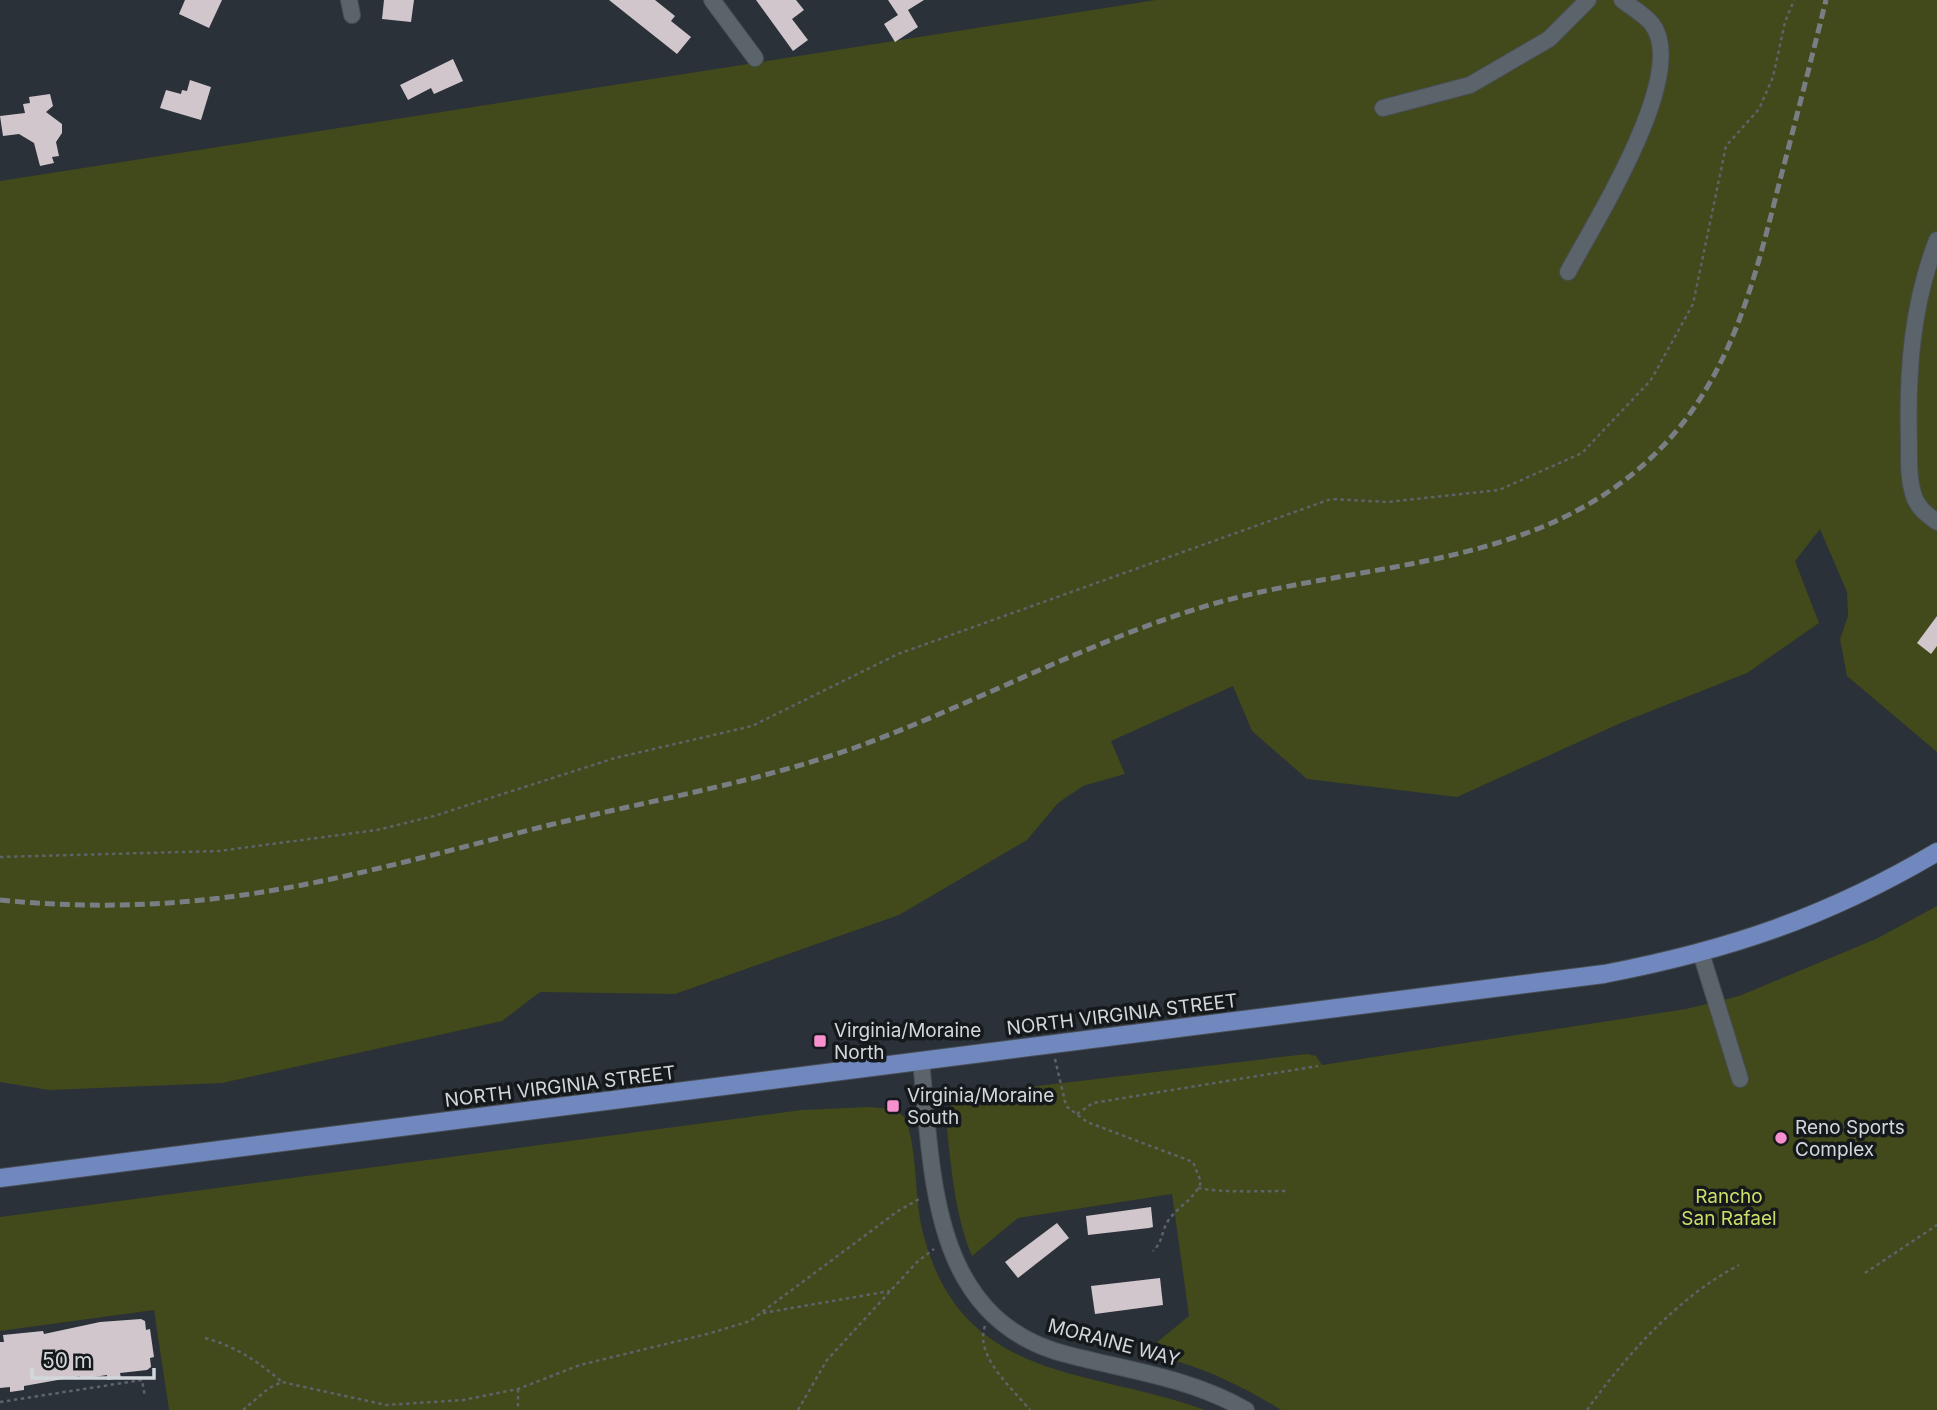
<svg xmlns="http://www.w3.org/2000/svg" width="1937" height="1410" font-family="Inter,sans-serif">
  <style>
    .green { fill: #42491a }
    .building { fill: #d2c6cd }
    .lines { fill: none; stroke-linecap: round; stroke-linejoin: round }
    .minor-casing { stroke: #484e54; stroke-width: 18 }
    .major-casing { stroke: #484e54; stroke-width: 20 }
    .path { stroke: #5c6369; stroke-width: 2.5; stroke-dasharray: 3.5 3.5; stroke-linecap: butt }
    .minor { stroke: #5b636b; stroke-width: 16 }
    .major { stroke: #7088bd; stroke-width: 18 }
    .rail { stroke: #787e84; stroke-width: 5; stroke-dasharray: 10 5; stroke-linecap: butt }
    .poi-dot { fill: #f790ce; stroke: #15191c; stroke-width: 2.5 }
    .labels { text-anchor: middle; stroke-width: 7; stroke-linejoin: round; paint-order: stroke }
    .street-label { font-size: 19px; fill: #d2d7db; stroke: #15191c }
    .poi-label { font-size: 19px; fill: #d2d7db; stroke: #15191c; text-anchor: start }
    .park-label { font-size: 19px; fill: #cedf67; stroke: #15191c }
  </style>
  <rect width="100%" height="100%" fill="#2a3138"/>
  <g class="green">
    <path d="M1156 0H1937V752L1847 676 1840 639 1848 616 1847 592 1820 529 1795 561 1819 623 1747 673 1623 722 1457 797 1307 779 1252 731 1233 686 1111 741 1125 774 1083 786 1058 803 1027 840 899 915 675 994 540 992 502 1021 222 1083 49 1090 0 1082V181Z"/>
    <path d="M1937 906V1410H1281C1234 1381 1199 1366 1145 1352L1189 1316 1172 1194 1018 1218 972 1256C953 1211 951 1160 945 1112L960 1095 1307 1054 1316 1056 1322 1065 1686 1009 1739 996 1876 939Z"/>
    <path d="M868 1107 895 1109 906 1119C919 1158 913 1201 925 1240 965 1383 1091 1368 1205 1410H169L154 1310 0 1331V1217L802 1110Z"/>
  </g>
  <g class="building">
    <path d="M185 0H222L209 28 179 14Z"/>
    <path d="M384 0H414L411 22 382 19Z"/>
    <path d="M609 0H655L675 16 671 21 691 37 677 54Z"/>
    <path d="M756 0H796L804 10 792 19 808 40 793 51Z"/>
    <path d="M888 0H924L908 10 918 27 895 42 884 24 898 15Z"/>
    <path d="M453 59 463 81 434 94 431 88 408 100 400 85Z"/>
    <path d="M190 80 211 87 201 120 160 108 166 90 181 94 182 90 187 91Z"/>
    <path d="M50 94 53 106 46 112 62 124V133L56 142 59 156 52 157 54 163 40 166 34 143 19 134 3 136 0 116 25 113 23 104 30 103 29 97Z"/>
    <path d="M1937 616V646L1931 654 1917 643Z"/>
    <path d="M1151 1207 1153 1227 1149 1228 1088 1235 1086 1216Z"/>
    <path d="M1057 1223 1069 1238 1018 1278 1005 1262Z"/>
    <path d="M1160 1278 1163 1305 1095 1314 1091 1286Z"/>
    <path d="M141 1319 145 1321 146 1330 150 1329 154 1357 150 1358 151 1367 147 1370 120 1373 121 1378 107 1380V1375L80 1379V1376L24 1386V1390L10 1392V1387L0 1388V1342H4L3 1335 43 1331 44 1334 100 1322Z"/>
  </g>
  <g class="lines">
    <g class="minor-casing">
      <g id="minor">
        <path d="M349 0 352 15"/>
        <path d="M712 0 755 58"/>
        <path d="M1383 108 1470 85 1549 39 1588 0"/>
        <path d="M1937 240C1912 305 1907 371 1909 441 1909 460 1908 481 1915 499 1920 510 1928 515 1937 522"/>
        <path d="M1568 272C1594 223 1690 73 1652 24 1645 15 1631 7 1622 0"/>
        <path d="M1701 953 1740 1079"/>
        <path d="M921 1061C933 1176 930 1321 1069 1355 1131 1371 1190 1378 1246 1410"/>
      </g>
    </g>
    <g class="major-casing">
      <path id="major" d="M0 1178 1604 974C1729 950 1827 917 1937 852"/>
    </g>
    <g class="path">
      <path d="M0 857 219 851 377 830 434 816 615 758 752 726 898 654 1331 499 1388 502 1499 490 1582 453 1651 380 1693 304 1726 146 1759 109 1773 77 1785 22 1794 0"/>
      <path d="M1055 1059 1066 1106 1087 1122 1193 1162 1201 1182C1194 1200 1179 1205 1168 1221 1161 1232 1163 1242 1153 1251"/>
      <path d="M1077 1114 1093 1103 1318 1066"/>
      <path d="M1198 1188C1224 1193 1260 1191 1286 1191"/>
      <path d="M1865 1273 1937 1225"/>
      <path d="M763 1313 890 1291"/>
      <path d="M985 1326C974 1356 1013 1389 1030 1410"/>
      <path d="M205 1338C235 1346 259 1362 282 1382"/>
      <path d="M518 1389V1410"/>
      <path d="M0 1402 142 1380 145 1397"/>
      <path d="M243 1410 269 1388 282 1382 386 1405 463 1400 518 1389 580 1365 711 1333 750 1321 898 1211 921 1198"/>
      <path d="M798 1410 827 1360 917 1262 934 1249"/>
      <path d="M1587 1410C1627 1354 1678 1297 1739 1265"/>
    </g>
    <use href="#minor" class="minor"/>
    <use href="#major" class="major"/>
    <path class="rail" d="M0 900C71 907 141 907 212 899 330 886 446 850 562 822 659 799 760 781 854 748 970 706 1079 646 1196 609 1351 560 1531 575 1655 454 1730 381 1754 283 1779 184 1795 123 1811 61 1826 0"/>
  </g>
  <g class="poi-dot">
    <rect x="813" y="1034" width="14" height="14" rx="3.5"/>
    <rect x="886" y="1099" width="14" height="14" rx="3.5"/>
    <circle cx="1781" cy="1138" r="7"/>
  </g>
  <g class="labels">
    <g class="street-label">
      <text transform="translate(1122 1014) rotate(-7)" y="7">NORTH VIRGINIA STREET</text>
      <text transform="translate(560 1086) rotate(-7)" y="7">NORTH VIRGINIA STREET</text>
      <text transform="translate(1114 1342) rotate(15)" y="7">MORAINE WAY</text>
    </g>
    <g class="poi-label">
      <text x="834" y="1037">Virginia/Moraine<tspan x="834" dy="22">North</tspan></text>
      <text x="907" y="1102">Virginia/Moraine<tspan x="907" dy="22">South</tspan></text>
      <text x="1795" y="1134">Reno Sports<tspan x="1795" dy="22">Complex</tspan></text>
    </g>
    <g class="park-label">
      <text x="1729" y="1203">Rancho<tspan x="1729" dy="22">San Rafael</tspan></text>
    </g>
  </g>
  <path d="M32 1368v10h122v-10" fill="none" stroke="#d2d7db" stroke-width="3.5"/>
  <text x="42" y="1368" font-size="21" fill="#d2d7db" stroke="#15191c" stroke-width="5" paint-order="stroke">50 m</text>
</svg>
